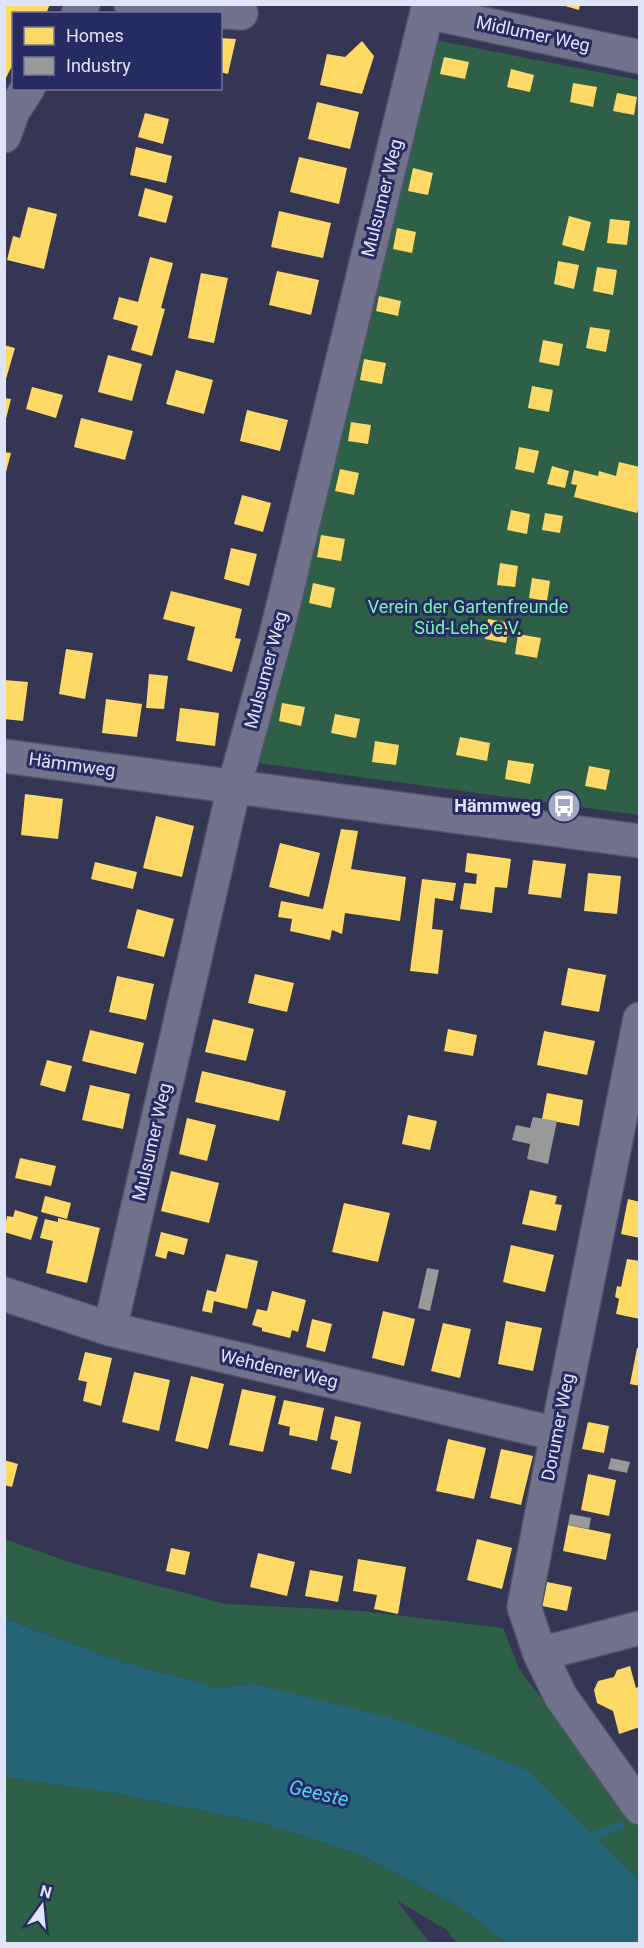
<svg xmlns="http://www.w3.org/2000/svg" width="644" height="1948" viewBox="0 0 644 1948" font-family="Roboto,sans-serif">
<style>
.green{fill:#2e6048}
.water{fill:#246476}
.homes{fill:#ffd966}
.industry{fill:#999}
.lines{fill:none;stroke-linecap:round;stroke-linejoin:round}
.stream{stroke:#246476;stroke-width:8}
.minor-casing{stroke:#52536a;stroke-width:36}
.minor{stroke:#70738b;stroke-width:33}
.labels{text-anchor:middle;stroke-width:6;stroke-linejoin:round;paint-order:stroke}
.street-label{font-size:18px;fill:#dfe4f9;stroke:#262b62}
.park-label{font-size:18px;fill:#7af5ad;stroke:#262b62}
.poi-label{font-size:18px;font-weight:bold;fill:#dfe4f9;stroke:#262b62;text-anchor:end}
.water-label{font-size:20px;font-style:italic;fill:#51d5f4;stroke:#262b62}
</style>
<rect width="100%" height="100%" fill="#343654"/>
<path class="green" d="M 424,38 L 639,80 L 639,815 L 258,763 Z
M 4,1539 L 72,1563 L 226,1604 L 362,1611 L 503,1628 L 519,1669 L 639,1825 L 639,1880 L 528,1770 L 431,1731 L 254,1684 L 217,1688 L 113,1659 L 5,1618 Z
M 5,1777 L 119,1794 L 259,1822 L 358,1854 L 458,1906 L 507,1943 L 456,1943 L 447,1930 L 396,1900 L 430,1943 L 5,1944 Z"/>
<path class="water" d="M 4,1618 L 113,1659 L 217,1688 L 254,1684 L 383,1716 L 431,1731 L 528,1770 L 639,1880 L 639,1943 L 507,1943 L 458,1906 L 358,1854 L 259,1822 L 119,1794 L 5,1777 Z"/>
<path class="homes" d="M 7,4 L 50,4 L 46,14 L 14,14 L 14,62 L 4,82 L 4,8 Z
M 558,4 L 580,4 L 579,10 Z
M 220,38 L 236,39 L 228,74 L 220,72 Z
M 362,41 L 374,56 L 362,94 L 320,85 L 327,54 L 345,57 Z
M 444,57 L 469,62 L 465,79 L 440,74 Z
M 511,69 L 534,75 L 530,92 L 507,87 Z
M 573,83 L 597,87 L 593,107 L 570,102 Z
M 617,93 L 637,97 L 634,115 L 613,111 Z
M 317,102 L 359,112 L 350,149 L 308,139 Z
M 145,113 L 169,119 L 163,144 L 138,137 Z
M 136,147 L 172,156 L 166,183 L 130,175 Z
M 299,157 L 347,168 L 339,204 L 290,192 Z
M 413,168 L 433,173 L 428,195 L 408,191 Z
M 145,188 L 173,196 L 166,223 L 138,216 Z
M 28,207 L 57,214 L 44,269 L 7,260 L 13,236 L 20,238 Z
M 279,211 L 331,223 L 323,258 L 271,247 Z
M 569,216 L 591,222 L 584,251 L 562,245 Z
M 610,219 L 630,221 L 627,245 L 607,243 Z
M 397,228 L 416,232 L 412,253 L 393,249 Z
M 150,257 L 173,263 L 161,308 L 165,309 L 152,356 L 131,350 L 138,326 L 113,319 L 119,297 L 138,302 Z
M 558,261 L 579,265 L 574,289 L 554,284 Z
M 597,267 L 617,270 L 613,295 L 593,291 Z
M 277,271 L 319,280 L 311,315 L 269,305 Z
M 201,273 L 228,278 L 214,343 L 188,338 Z
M 379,296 L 401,301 L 398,316 L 376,311 Z
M 590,327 L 610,330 L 606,352 L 586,348 Z
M 543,340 L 563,344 L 559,366 L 539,362 Z
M 4,345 L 15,348 L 6,379 L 4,378 Z
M 108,355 L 142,364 L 132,401 L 98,392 Z
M 364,359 L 386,363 L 382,384 L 360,380 Z
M 176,370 L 213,380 L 204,414 L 166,404 Z
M 532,386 L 553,390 L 549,412 L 528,408 Z
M 32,387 L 63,395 L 56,418 L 26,409 Z
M 4,398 L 11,399 L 5,423 L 4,423 Z
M 247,410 L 288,420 L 280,451 L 240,441 Z
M 81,418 L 133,431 L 125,460 L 74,447 Z
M 351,422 L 371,425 L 368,444 L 348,441 Z
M 519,447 L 539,451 L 534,473 L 515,469 Z
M 4,452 L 11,453 L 5,476 L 4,475 Z
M 619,462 L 640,467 L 640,504 L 637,513 L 574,497 L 577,485 L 571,484 L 574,470 L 598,476 L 599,471 L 616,476 Z
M 552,466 L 569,471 L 565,488 L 547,484 Z
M 340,469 L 359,473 L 354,495 L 335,491 Z
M 242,495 L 271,503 L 263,532 L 234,524 Z
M 511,510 L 530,514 L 527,534 L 507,530 Z
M 545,513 L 563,516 L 560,533 L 542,530 Z
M 321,535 L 345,539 L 341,561 L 317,557 Z
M 231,548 L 257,554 L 249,586 L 224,579 Z
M 500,563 L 518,566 L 515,587 L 497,585 Z
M 532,578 L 550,581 L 547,601 L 529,598 Z
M 313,583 L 335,588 L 331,608 L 309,603 Z
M 171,591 L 242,609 L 235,638 L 241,639 L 232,672 L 187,660 L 195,627 L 163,619 Z
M 488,619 L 510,623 L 506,643 L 485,639 Z
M 518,634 L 541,638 L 537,658 L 515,654 Z
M 66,649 L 93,653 L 85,699 L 59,694 Z
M 149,674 L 168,676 L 164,709 L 146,708 Z
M 4,680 L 28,682 L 23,721 L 4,719 Z
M 106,699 L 142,704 L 137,737 L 102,733 Z
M 282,703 L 305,707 L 301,726 L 279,721 Z
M 180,708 L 219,713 L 215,746 L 176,741 Z
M 335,714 L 360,719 L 356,738 L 331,733 Z
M 460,737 L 490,743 L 487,761 L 456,755 Z
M 375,741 L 399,745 L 396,765 L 372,762 Z
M 508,760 L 534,764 L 530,784 L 505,779 Z
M 589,766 L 610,770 L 606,790 L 585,786 Z
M 25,794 L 63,799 L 58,839 L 21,835 Z
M 156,816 L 194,826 L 182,877 L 143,868 Z
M 341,829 L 358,831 L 351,869 L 406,877 L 400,921 L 345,913 L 342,934 L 332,930 L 330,940 L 290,931 L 292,919 L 278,917 L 281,901 L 323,909 Z
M 280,843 L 320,853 L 309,897 L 269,887 Z
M 467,853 L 511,859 L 507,888 L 495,887 L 492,913 L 460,909 L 464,883 L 476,884 L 477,874 L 465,872 Z
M 533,860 L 566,864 L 561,898 L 528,894 Z
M 95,862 L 137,872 L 133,889 L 91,879 Z
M 588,873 L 621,876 L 617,914 L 584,911 Z
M 422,879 L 456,883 L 453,901 L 435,898 L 432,929 L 443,930 L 438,974 L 410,971 Z
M 137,909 L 174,919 L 164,957 L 127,948 Z
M 568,968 L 606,975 L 599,1012 L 561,1005 Z
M 255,974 L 294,983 L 287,1012 L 248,1003 Z
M 117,976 L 154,984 L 146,1020 L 109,1012 Z
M 213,1019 L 254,1029 L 246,1061 L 205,1052 Z
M 448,1029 L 477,1035 L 473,1056 L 444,1051 Z
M 90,1030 L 144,1043 L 136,1074 L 82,1061 Z
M 544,1031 L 595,1041 L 587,1075 L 537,1065 Z
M 47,1060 L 72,1066 L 65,1092 L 40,1085 Z
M 202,1071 L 286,1091 L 279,1121 L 195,1102 Z
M 90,1085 L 130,1094 L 123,1129 L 82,1120 Z
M 547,1093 L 583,1100 L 579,1126 L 542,1119 Z
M 408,1115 L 437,1121 L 430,1150 L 402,1144 Z
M 187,1118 L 216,1125 L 207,1161 L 179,1154 Z
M 20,1158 L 56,1166 L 51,1186 L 15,1178 Z
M 171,1171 L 219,1183 L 209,1223 L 161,1211 Z
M 530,1190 L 557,1196 L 555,1204 L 562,1205 L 556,1231 L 522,1224 Z
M 45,1196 L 71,1203 L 67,1219 L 41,1212 Z
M 628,1199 L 640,1202 L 640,1238 L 621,1234 Z
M 344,1203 L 390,1213 L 378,1262 L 332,1252 Z
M 15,1210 L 38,1217 L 31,1240 L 4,1232 L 7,1216 L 13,1217 Z
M 58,1218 L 100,1228 L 87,1283 L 46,1273 L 53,1241 L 40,1238 L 45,1219 L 58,1222 Z
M 161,1232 L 188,1239 L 184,1255 L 168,1251 L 166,1259 L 155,1256 Z
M 511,1245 L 554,1255 L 545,1292 L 503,1282 Z
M 226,1254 L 258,1261 L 247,1309 L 214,1301 L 212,1313 L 202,1311 L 207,1290 L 216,1292 Z
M 627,1259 L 640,1261 L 640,1319 L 616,1314 L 619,1299 L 615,1297 L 617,1286 L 621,1287 Z
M 272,1291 L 306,1300 L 298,1332 L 292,1330 L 290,1338 L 262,1331 L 262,1328 L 252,1325 L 257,1309 L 267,1311 Z
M 383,1311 L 415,1319 L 404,1366 L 372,1358 Z
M 312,1319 L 332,1324 L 325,1352 L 306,1347 Z
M 506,1321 L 542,1328 L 533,1371 L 498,1364 Z
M 443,1323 L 471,1329 L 460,1378 L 431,1371 Z
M 637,1348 L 640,1348 L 640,1386 L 630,1384 Z
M 85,1352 L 112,1358 L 101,1406 L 83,1401 L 87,1382 L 78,1380 Z
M 134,1372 L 170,1380 L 159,1431 L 122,1422 Z
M 191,1376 L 224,1384 L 208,1449 L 175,1441 Z
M 242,1389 L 276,1396 L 263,1452 L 229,1445 Z
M 284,1400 L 324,1408 L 317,1441 L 289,1435 L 290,1427 L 278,1424 Z
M 335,1416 L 361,1422 L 351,1474 L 331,1469 L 338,1441 L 330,1439 Z
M 588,1422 L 609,1426 L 604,1453 L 582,1449 Z
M 448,1439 L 486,1448 L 474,1499 L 436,1491 Z
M 501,1449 L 533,1456 L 521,1505 L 490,1498 Z
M 4,1460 L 18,1464 L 12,1487 L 4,1485 Z
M 588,1474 L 616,1480 L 609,1516 L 581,1510 Z
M 568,1525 L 611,1534 L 606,1560 L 563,1551 Z
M 477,1539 L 512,1548 L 502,1589 L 467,1580 Z
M 171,1548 L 190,1552 L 185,1575 L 166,1571 Z
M 258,1553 L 295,1562 L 287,1596 L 250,1587 Z
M 358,1559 L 406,1567 L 398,1614 L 374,1609 L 377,1595 L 353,1591 Z
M 310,1570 L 343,1576 L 338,1602 L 305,1596 Z
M 547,1582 L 572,1587 L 567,1611 L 542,1606 Z
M 630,1666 L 636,1688 L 638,1687 L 640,1693 L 640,1727 L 619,1734 L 613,1711 L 597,1703 L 594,1690 L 598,1681 L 614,1677 L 617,1670 Z"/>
<path class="industry" d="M 533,1117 L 557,1121 L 548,1164 L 527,1159 L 530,1144 L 512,1140 L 516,1125 L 530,1128 Z
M 427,1268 L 439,1270 L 430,1311 L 418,1308 Z
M 611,1458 L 630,1462 L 627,1473 L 608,1469 Z
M 570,1514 L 591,1518 L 589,1529 L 568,1525 Z"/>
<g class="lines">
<path class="stream" d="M 584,1839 L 620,1826"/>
<defs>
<path id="minor" d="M 131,4 L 241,13
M 78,14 L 83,4
M 4,136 L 13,111 L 28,88
M 4,756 L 640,841
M 640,1019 L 557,1434 L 524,1607 L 540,1654 L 561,1697 L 640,1808
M 4,1294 L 110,1329 L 557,1434
M 110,1329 L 234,787 L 276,635 L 427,12 L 640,57
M 540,1654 L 640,1628"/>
</defs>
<use href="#minor" class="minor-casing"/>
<use href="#minor" class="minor"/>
</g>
<defs>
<symbol id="bus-disc" viewBox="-11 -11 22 22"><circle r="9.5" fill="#a3a7bf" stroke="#262b62"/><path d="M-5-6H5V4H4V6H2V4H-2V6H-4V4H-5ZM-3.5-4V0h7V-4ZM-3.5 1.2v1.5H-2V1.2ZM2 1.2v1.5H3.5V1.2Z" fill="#fff"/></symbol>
</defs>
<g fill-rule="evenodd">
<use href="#bus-disc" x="545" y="787" width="38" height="38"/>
</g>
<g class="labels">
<g class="street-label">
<text transform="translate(533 34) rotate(12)" y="6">Midlumer Weg</text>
<text transform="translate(382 198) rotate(-76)" y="6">Mulsumer Weg</text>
<text transform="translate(266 670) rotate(-75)" y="6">Mulsumer Weg</text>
<text transform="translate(72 765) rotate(8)" y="6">Hämmweg</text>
<text transform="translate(152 1142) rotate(-77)" y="6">Mulsumer Weg</text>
<text transform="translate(279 1369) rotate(13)" y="6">Wehdener Weg</text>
<text transform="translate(558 1427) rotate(-79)" y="6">Dorumer Weg</text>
</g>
<g class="park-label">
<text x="468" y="613">Verein der Gartenfreunde<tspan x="468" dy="21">Süd-Lehe e.V.</tspan></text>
</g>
<g class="poi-label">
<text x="541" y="812">Hämmweg</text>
</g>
<g class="water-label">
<text transform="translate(319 1793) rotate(13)" y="7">Geeste</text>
</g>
</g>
<rect width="644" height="1948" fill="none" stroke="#dfe4f9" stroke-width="12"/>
<rect x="12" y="12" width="210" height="78" fill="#262b62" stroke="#70759e" stroke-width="1.5"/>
<rect x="24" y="27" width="30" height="18" fill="#ffd966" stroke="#70759e" stroke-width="1.5"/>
<text x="66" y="42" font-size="18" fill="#dfe4f9">Homes</text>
<rect x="24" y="57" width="30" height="18" fill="#999999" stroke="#70759e" stroke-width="1.5"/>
<text x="66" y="72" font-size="18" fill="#dfe4f9">Industry</text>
<g transform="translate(42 1906) rotate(15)" stroke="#262b62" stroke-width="4.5" paint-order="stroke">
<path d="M0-4.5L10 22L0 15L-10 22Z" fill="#dfe4f9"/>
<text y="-9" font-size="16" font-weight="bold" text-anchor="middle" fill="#dfe4f9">N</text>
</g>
</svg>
